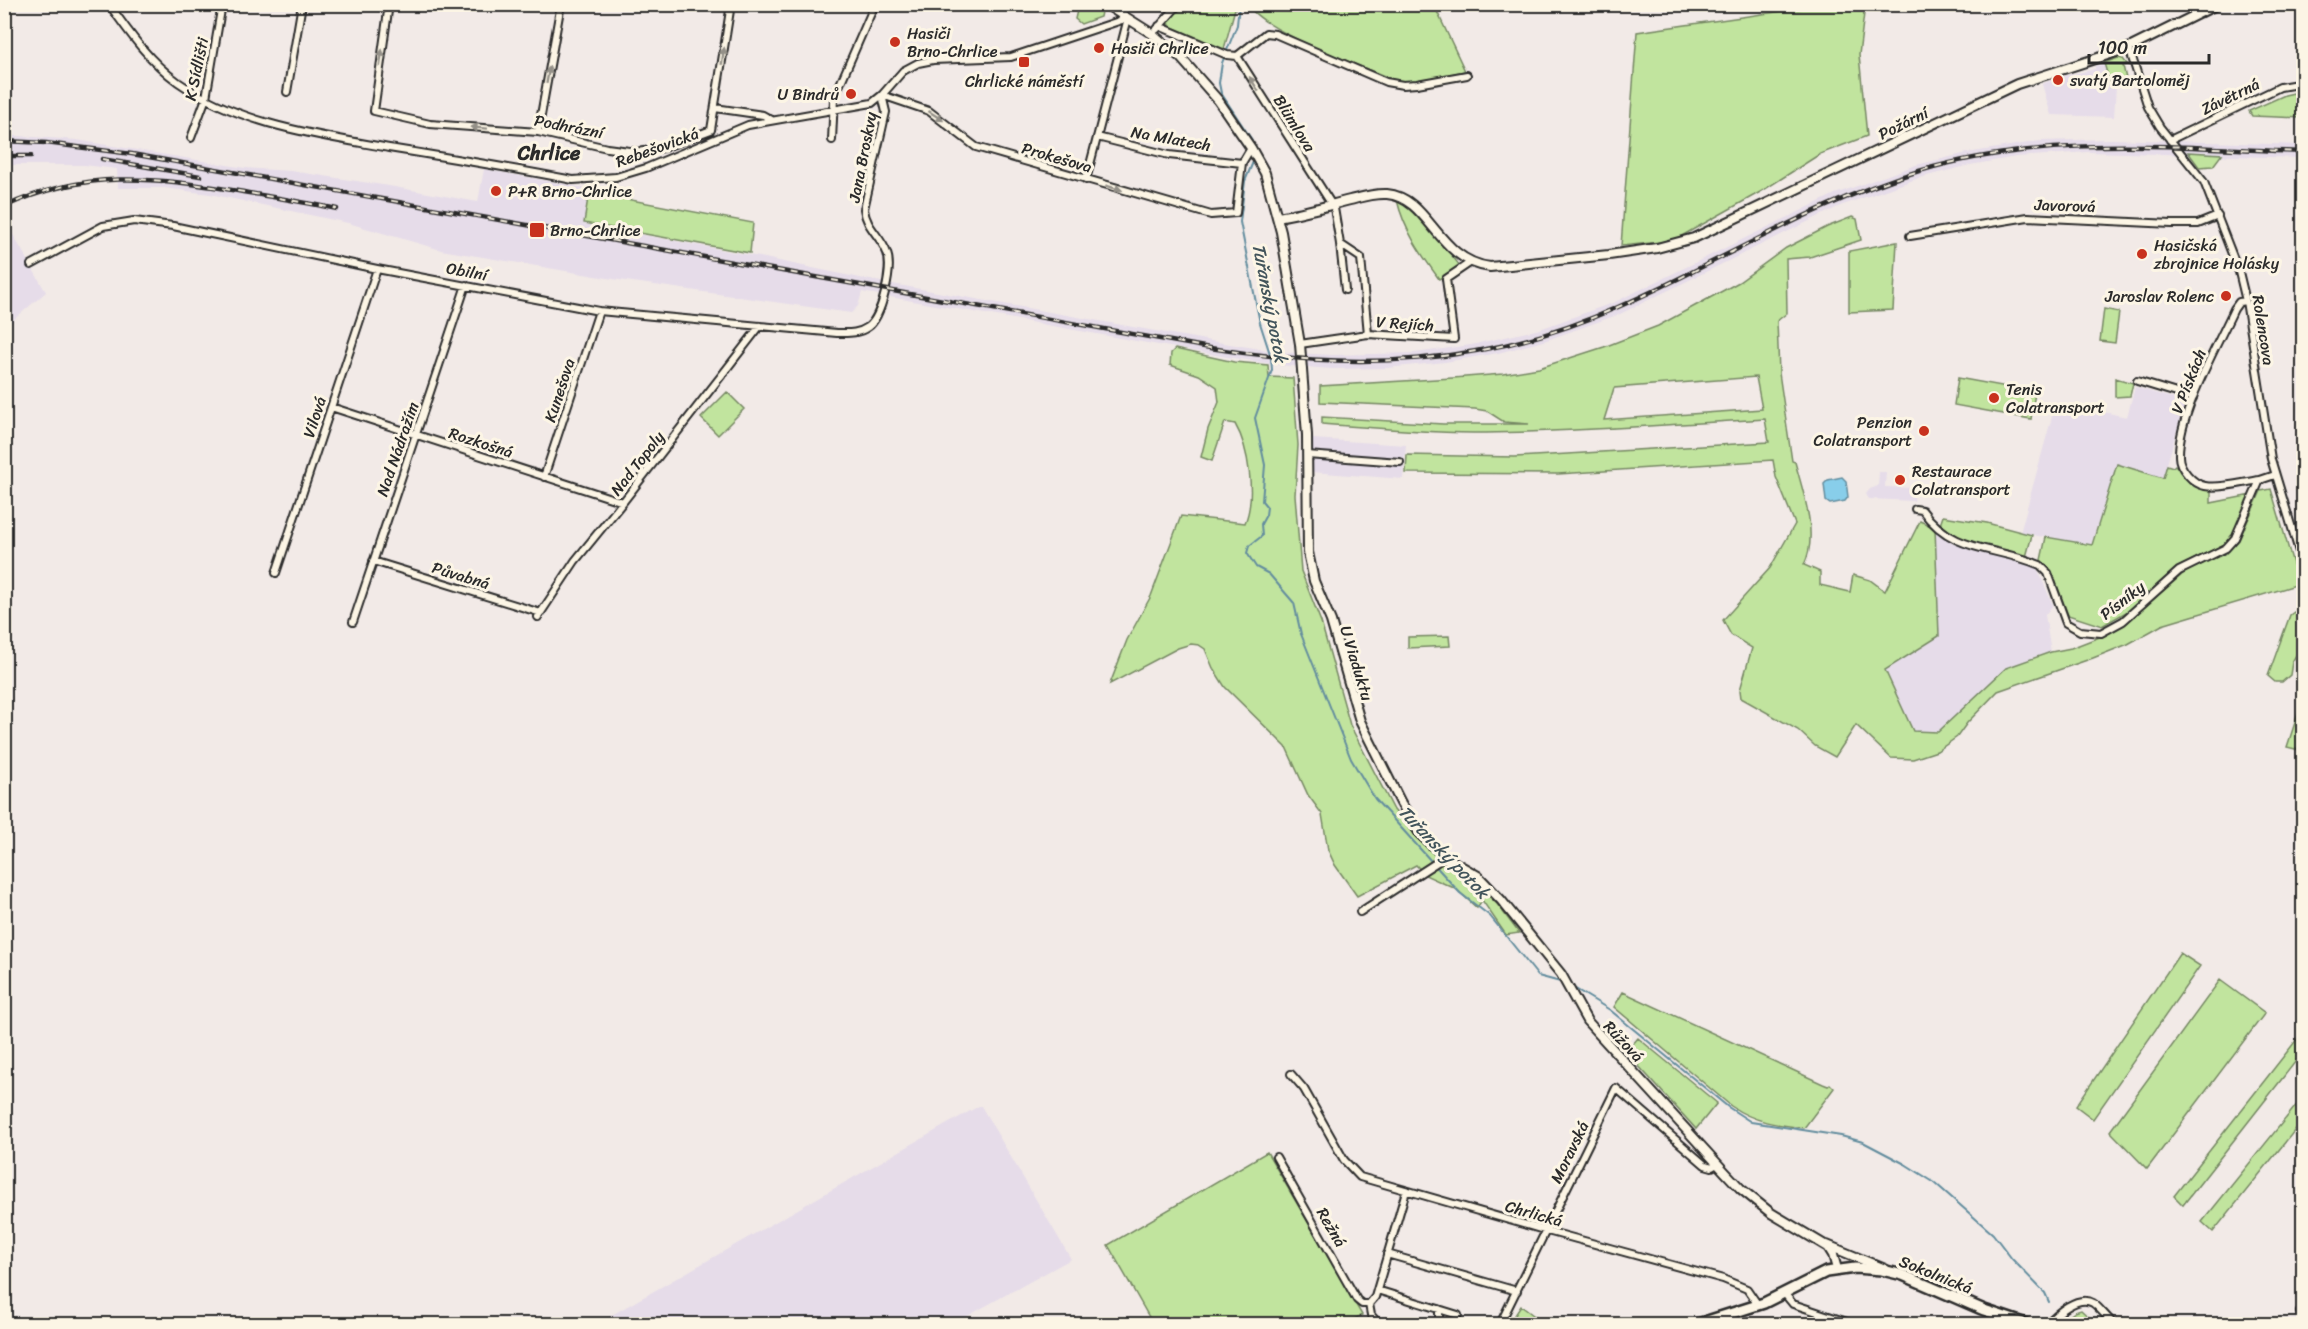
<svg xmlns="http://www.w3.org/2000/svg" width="2308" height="1329" viewBox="0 0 2308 1329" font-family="Sriracha,sans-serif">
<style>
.built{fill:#e6dce9}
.green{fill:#c1e49e;stroke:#768864;stroke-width:1.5;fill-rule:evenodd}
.water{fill:#88ceea;stroke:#638d9e;stroke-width:1.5}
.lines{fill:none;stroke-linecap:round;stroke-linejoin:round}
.stream{stroke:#638d9e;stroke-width:2}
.minor-casing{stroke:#2b2b2b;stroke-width:10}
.tertiary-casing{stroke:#2b2b2b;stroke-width:12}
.secondary-casing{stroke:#2b2b2b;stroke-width:14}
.minor{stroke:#fcf5e5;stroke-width:6}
.tertiary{stroke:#fcf5e5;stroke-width:8}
.secondary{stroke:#fcf5e5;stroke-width:9}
.rail-casing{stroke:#2b2b2b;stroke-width:4.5}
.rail{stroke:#fcf5e5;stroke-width:2;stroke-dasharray:7;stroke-linecap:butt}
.oneway{fill:#949088}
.poi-dot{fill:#c8321e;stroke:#fcf5e5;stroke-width:2}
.labels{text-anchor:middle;stroke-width:6;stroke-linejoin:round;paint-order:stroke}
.poi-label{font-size:16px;fill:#2b2b2b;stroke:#fcf5e5;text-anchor:start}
.street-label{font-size:16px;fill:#2b2b2b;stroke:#fcf5e5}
.water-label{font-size:18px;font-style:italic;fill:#42545b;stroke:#fcf5e5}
.quarter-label{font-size:20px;font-weight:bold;fill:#2b2b2b;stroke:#fcf5e5}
</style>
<rect width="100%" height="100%" fill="#f2eae7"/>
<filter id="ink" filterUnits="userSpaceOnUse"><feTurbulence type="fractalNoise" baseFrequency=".0167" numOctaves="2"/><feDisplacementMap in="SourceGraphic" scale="12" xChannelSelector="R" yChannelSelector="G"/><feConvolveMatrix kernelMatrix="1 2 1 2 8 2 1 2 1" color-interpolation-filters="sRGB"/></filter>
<g filter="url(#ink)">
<path class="built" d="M 2104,63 L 2111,87 L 2116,86 L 2114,117 L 2051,115 L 2042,84 L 2056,78 L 2057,83 L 2060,84 L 2060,77 L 2095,69 L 2095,66 Z
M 4,135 L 77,140 L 245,168 L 291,171 L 389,186 L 478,202 L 484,169 L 590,189 L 584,222 L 601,227 L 760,257 L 865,279 L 1211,341 L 1279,352 L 1332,355 L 1415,353 L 1471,345 L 1540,329 L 1615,302 L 1835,194 L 1916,165 L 1967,153 L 2040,141 L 2111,139 L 2303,145 L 2304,158 L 2088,152 L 2016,157 L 1970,165 L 1919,178 L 1840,206 L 1620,314 L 1544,341 L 1498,353 L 1445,362 L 1387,368 L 1332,369 L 1278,365 L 1209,354 L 862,292 L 858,306 L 851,313 L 619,280 L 441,250 L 348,223 L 210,194 L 164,188 L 118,188 L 117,169 L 84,165 L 5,165 Z
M 4,219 L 46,292 L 5,327 L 4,327 Z
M 2135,387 L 2185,402 L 2163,478 L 2117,464 L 2091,545 L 2020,533 L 2056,402 L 2127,417 Z
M 1313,439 L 1406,445 L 1403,479 L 1311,472 Z
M 1879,472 L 1886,472 L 1885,487 L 1915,488 L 1914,501 L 1869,499 L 1866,494 L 1870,489 L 1878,486 Z
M 1935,528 L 1953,544 L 2037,568 L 2053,605 L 2045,615 L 2051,652 L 2006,668 L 1938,732 L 1913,731 L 1885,670 L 1939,636 Z
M 979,1106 L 981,1106 L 1071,1259 L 953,1324 L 596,1324 Z"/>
<path class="green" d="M 1184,4 L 1236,5 L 1224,49 L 1170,26 L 1169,20 Z
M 1080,5 L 1089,5 L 1101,12 L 1100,17 L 1081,24 L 1075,19 L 1078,6 Z
M 1248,5 L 1434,5 L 1465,71 L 1406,83 L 1389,78 C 1357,64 1264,32 1248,5 Z
M 1826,5 L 1865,5 L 1859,55 L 1867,136 L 1820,154 L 1762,191 L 1678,238 L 1661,242 L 1621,246 L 1637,32 Z
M 2118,58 L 2123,59 L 2127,64 L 2123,66 L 2127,83 L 2111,87 L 2104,63 Z
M 2303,91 L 2303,118 L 2252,116 L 2249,111 L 2285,95 Z
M 2188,152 L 2222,154 L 2213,166 L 2199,167 Z
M 589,192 L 753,223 L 750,253 L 584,223 Z
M 1397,200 C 1415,205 1447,250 1460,266 L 1439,279 C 1421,254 1404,230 1397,200 Z
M 1852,217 L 1857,219 L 1861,240 L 1810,257 L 1786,259 L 1787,313 L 1777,321 L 1779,373 L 1792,461 L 1795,462 C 1803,492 1819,535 1804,565 L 1820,572 L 1820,585 L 1850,592 L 1853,575 L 1870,580 L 1885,591 L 1920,521 L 1935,528 L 1939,636 L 1885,670 L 1913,731 L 1938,732 L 2006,668 L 2051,652 L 2071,648 L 2102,636 L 2125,624 L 2184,573 L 2212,557 L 2228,552 L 2239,540 L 2261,491 L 2271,489 L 2299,584 L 2162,625 L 2128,644 L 2093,658 L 1998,691 L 1967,723 L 1957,737 L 1937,751 L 1913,759 L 1891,758 L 1856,725 L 1835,757 L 1815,746 L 1798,730 L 1741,698 L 1740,690 L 1752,648 L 1731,635 L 1723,620 L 1770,568 L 1795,524 L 1776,477 L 1773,460 L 1558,474 L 1406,473 L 1407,455 L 1515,457 L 1769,442 L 1765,419 C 1672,424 1579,432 1486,433 C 1431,433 1377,428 1322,424 L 1322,417 L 1443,424 L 1529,424 L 1504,422 L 1487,411 L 1475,409 L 1320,402 L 1320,386 L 1453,378 L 1503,374 L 1539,368 L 1604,347 L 1658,326 L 1739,282 L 1786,248 L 1827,227 ZM 1756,377 L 1762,409 L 1604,420 L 1614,388 Z
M 1897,242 L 1893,310 L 1849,312 L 1849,251 Z
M 2104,309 L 2119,312 L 2115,343 L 2100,341 Z
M 1175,349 L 1234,362 L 1268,365 L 1269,377 L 1293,378 L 1298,445 L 1295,495 L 1301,571 L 1321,622 L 1350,725 L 1394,810 L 1427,848 L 1482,890 L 1497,904 L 1519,933 L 1506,935 L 1482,900 L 1477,908 L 1456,889 L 1425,875 L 1416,865 L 1357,896 L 1335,865 L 1328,850 L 1322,814 L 1308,795 L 1286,747 L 1225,687 L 1213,668 L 1205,649 L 1199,645 L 1191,644 L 1178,648 L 1110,684 L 1127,640 L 1151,596 L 1181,516 L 1245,523 C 1256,497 1249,448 1235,424 L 1225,422 L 1212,461 L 1201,457 L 1208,429 L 1219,402 L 1217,387 L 1199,375 L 1170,365 L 1171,353 Z
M 1958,378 L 2035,392 L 2031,419 L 1954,405 Z
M 2115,378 L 2133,383 L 2130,396 L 2115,397 Z
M 727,392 L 744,409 L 718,435 L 701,418 Z
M 2117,464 L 2163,478 L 2167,465 L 2173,467 L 2175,465 C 2189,478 2190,488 2211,488 L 2211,503 L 2251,495 L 2232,535 L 2225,544 L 2176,568 L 2128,611 L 2102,626 L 2068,615 L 2052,572 L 2041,560 L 2046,537 L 2092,545 Z
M 1943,516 L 1987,523 L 2032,535 L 2026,557 C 1998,549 1961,546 1940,525 Z
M 2294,612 L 2300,613 L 2303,620 L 2302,645 L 2292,662 L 2290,675 L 2282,682 L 2275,682 L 2268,676 L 2290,615 Z
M 1449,636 L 1450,646 L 1408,648 L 1408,637 Z
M 2303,698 L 2304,751 L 2303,751 L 2287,747 Z
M 2180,953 L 2200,966 L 2093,1119 L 2076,1106 Z
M 2220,980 L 2265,1013 L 2147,1169 L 2110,1131 Z
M 1623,992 L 1823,1084 L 1828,1086 L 1830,1084 L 1834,1088 L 1804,1128 C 1777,1125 1754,1122 1731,1106 L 1614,1007 Z
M 1638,1038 L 1717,1103 L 1696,1129 L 1626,1052 Z
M 2298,1038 L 2303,1042 L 2303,1052 L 2183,1205 L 2174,1196 Z
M 2303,1097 L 2303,1120 L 2213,1232 L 2202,1222 Z
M 1267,1152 L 1362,1315 L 1345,1324 L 1153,1324 L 1108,1245 Z
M 1521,1306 L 1545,1324 L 1509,1324 Z
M 2081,1310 L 2096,1324 L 2058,1324 L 2075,1312 Z"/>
<path class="water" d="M 1842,477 L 1846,481 L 1848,497 L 1845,501 L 1830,504 L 1826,501 L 1824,484 L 1828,480 Z"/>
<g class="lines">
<path class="stream" d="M 1239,4 L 1237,25 L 1222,63 L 1219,83 L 1221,93 L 1252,140
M 1253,162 L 1245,181 L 1240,222 L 1260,323 L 1271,357 L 1272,370 L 1255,418 L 1265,465 L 1262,501 L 1267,507 L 1266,515 L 1261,524 L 1262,536 L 1249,546 L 1247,553 L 1256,567 L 1269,574 L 1294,603 L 1301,634 L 1351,759 L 1375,799 L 1460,893 L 1490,916 L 1538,976 L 1564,983
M 1569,985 L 1610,1010 L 1728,1107 L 1751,1122 L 1841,1136 L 1863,1142 L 1905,1164 L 1935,1183 L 1993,1234 L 2012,1259 L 2045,1293 L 2049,1302"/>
<defs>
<path id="minor" d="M 109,4 C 129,33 150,62 178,82 C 240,125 318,135 389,148 C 451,158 512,168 573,180 L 616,177 L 646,168 L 748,125 L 872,103 L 882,95 L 903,71 L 918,63 L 933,60 L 1011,57 L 1128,18
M 389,4 L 374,111 L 430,124 L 538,132 L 607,148 L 637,152 L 663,148 L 711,130 L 731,4
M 1159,26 L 1227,55 L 1237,56 L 1266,33 L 1275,34 L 1386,82 L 1403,85 L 1417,84 L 1467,75
M 1157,29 L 1179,4
M 2129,48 L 2148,107 L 2160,127 L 2204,182 L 2239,272 L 2246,301 L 2271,459 L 2304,568
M 1237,56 L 1334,208 L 1340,244 L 1345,290
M 287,92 L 302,4
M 882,95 L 929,111 L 976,147 L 1211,215 L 1236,213 L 1242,163 L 1251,148
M 715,108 L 763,115 L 772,120
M 538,132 L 561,4
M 1097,137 L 1169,155 L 1242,163
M 191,138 L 206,98 L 222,4
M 832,140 L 834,98 L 875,4
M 2170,140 L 2280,87 L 2304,83
M 1086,180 L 1128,18
M 1910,236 L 2028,217 L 2172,224 L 2198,224 L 2218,216
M 1340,244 L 1361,258 L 1368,334
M 31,265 L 103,226 L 134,221 L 173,226 L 377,269 L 599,311 L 837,333 C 848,333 858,334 868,327 C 882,317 893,269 887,253 C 881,236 866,228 864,209 L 886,112 L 882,95
M 2246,301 L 2239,302 L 2234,309 C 2216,348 2178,415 2179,456 C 2179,468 2193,484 2205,486 C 2220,489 2245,482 2260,480
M 1300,344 L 1368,334 L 1454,339 L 1446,279 L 1471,262
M 2137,381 L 2193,398
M 331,407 L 623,502
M 1307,455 L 1400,462
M 544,477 L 599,311
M 1915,509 L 1922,510 C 1953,554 1996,546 2040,565 L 2048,573 L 2066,623 L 2080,631 L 2101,633 L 2123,621 L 2179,571 L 2226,548 L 2235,538 L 2260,480 L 2275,475
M 373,561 L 541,613
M 276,573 L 377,269
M 538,617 L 575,561 L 623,502 L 760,326
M 353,622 L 466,285
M 1360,912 L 1445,857
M 1291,1074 L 1304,1089 L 1344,1160 L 1360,1177 L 1551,1232 L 1723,1279 L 1747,1289 L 1758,1305
M 1276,1157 L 1357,1300 L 1362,1304 L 1369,1304
M 1387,1254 L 1517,1291
M 1377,1290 L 1458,1315
M 1784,1293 L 1793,1304 L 1853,1324
M 2300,1312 L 2304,1315
M 1379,1324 L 1371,1315 L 1369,1304 L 1375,1297 L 1406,1191
M 1439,1324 L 1439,1309
M 1500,1324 L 1616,1088 L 1705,1165 L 1712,1167 L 1717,1164
M 2047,1324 C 2056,1314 2078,1294 2093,1303 C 2100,1308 2107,1318 2114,1324"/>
<path id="tertiary" d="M 1105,4 L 1154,35 L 1181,58 L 1218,100 L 1251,148 L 1265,173 L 1281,232 L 1300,344 L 1307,435 L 1308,552 L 1314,581 L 1331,621 L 1360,721 L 1401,803 L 1420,834 L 1445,857 L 1478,876 L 1501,900 L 1561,974 L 1587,1021 L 1725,1172 L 1741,1189 L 1771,1213 L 1828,1247 L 1833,1255 L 1837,1269
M 1277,217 C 1302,213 1326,206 1350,200 C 1362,197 1374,193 1387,194 C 1430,198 1437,260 1490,267 L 1609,255 L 1657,248 L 1694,238 L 2017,84 L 2129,48 L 2218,4
M 1827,1245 L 1885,1269"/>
<path id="secondary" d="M 1698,1324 L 1764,1303 L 1826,1272 L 1855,1268 L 1882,1270 L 1903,1275 L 1984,1310 L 2026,1324"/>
</defs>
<use href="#minor" class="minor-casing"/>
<use href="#tertiary" class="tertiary-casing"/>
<use href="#secondary" class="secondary-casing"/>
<use href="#minor" class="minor"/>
<use href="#tertiary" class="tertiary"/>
<use href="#secondary" class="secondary"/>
<defs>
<path id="rail" d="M 4,141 L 46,143 L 132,154 L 1210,348 C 1353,371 1484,367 1618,307 C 1719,263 1812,203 1919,171 C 2044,134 2175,147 2304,152
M 4,156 L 31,156
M 102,159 L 200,176
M 4,207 C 85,169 153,177 238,191 C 271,197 304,202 337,209"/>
</defs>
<use href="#rail" class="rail-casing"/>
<use href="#rail" class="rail"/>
</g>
<defs><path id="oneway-solid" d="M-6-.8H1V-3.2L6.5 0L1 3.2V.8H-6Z" transform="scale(1.5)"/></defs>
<g class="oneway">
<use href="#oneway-solid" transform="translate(723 56) rotate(-81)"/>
<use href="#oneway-solid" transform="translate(381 58) rotate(-82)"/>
<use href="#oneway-solid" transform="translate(548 75) rotate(-80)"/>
<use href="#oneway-solid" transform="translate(1254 84) rotate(-122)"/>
<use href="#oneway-solid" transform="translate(936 116) rotate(33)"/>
<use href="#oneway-solid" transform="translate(479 128) rotate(-176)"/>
<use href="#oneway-solid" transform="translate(1114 188) rotate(16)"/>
</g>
</g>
<g class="poi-dot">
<circle cx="895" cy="42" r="6"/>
<circle cx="1099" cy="48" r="6"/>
<rect x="1018" y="56" width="12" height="12" rx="3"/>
<circle cx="2058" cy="80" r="6"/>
<circle cx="851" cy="94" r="6"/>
<circle cx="496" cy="191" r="6"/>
<rect x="529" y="222" width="16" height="16" rx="3"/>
<circle cx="2142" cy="254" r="6"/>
<circle cx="2226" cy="296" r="6"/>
<circle cx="1994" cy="398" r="6"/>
<circle cx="1924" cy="431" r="6"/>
<circle cx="1900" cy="480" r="6"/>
</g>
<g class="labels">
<g class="poi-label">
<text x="907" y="39">Hasiči<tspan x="907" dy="18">Brno-Chrlice</tspan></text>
<text x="1111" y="54">Hasiči Chrlice</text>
<text x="2070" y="86">svatý Bartoloměj</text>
<text x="1024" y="87" text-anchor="middle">Chrlické náměstí</text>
<text x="839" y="100" text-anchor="end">U Bindrů</text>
<text x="508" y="197">P+R Brno-Chrlice</text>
<text x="550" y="236">Brno-Chrlice</text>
<text x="2154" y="251">Hasičská<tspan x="2154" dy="18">zbrojnice Holásky</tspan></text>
<text x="2214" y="302" text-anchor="end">Jaroslav Rolenc</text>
<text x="2006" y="395">Tenis<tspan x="2006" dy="18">Colatransport</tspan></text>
<text x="1912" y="428" text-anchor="end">Penzion<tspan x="1912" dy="18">Colatransport</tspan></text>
<text x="1912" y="477">Restaurace<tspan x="1912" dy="18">Colatransport</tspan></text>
</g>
<g class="street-label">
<text transform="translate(196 69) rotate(-78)" y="6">K Sídlišti</text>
<text transform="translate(2230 96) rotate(-26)" y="6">Závětrná</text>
<text transform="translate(1295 123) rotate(58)" y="6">Blümlova</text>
<text transform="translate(1903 123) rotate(-26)" y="6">Požární</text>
<text transform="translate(569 126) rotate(11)" y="6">Podhrázní</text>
<text transform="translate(1171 138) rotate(10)" y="6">Na Mlatech</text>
<text transform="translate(657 147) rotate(-20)" y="6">Rebešovická</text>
<text transform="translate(862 157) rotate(-79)" y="6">Jana Broskvy</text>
<text transform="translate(1057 157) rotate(16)" y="6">Prokešova</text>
<text transform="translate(2065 205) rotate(2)" y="6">Javorová</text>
<text transform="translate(467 271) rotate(11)" y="6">Obilní</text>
<text transform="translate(1405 323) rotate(4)" y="6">V Rejích</text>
<text transform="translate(2264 330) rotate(81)" y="6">Rolencova</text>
<text transform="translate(2188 381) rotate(-68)" y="6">V Pískách</text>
<text transform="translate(559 390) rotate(-72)" y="6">Kunešova</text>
<text transform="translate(314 417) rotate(-72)" y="6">Vilová</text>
<text transform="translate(481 442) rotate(18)" y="6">Rozkošná</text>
<text transform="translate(397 449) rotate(-71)" y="6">Nad Nádražím</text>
<text transform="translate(637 463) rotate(-52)" y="6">Nad Topoly</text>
<text transform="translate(461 575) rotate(17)" y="6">Půvabná</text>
<text transform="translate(2122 600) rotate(-38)" y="6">Písníky</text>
<text transform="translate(1357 663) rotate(73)" y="6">U Viaduktu</text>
<text transform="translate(1624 1041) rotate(47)" y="6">Růžová</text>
<text transform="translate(1569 1152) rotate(-64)" y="6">Moravská</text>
<text transform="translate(1534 1213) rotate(16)" y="6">Chrlická</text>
<text transform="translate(1332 1227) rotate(60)" y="6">Režná</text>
<text transform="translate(1936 1274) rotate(22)" y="6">Sokolnická</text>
</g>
<g class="water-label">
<text transform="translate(1270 303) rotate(79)" y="6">Tuřanský potok</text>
<text transform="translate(1444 852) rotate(46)" y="6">Tuřanský potok</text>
</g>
<g class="quarter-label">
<text x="549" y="160">Chrlice</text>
</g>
</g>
<rect width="2308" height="1329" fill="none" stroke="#fcf5e5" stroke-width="24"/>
<rect x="12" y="12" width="2284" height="1305" fill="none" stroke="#2b2b2b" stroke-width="2" filter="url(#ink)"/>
<path d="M2089 54v9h120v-9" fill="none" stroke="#2b2b2b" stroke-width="3"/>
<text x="2098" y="54" font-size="18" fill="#2b2b2b" stroke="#fcf5e5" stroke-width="4.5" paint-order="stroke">100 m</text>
</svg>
